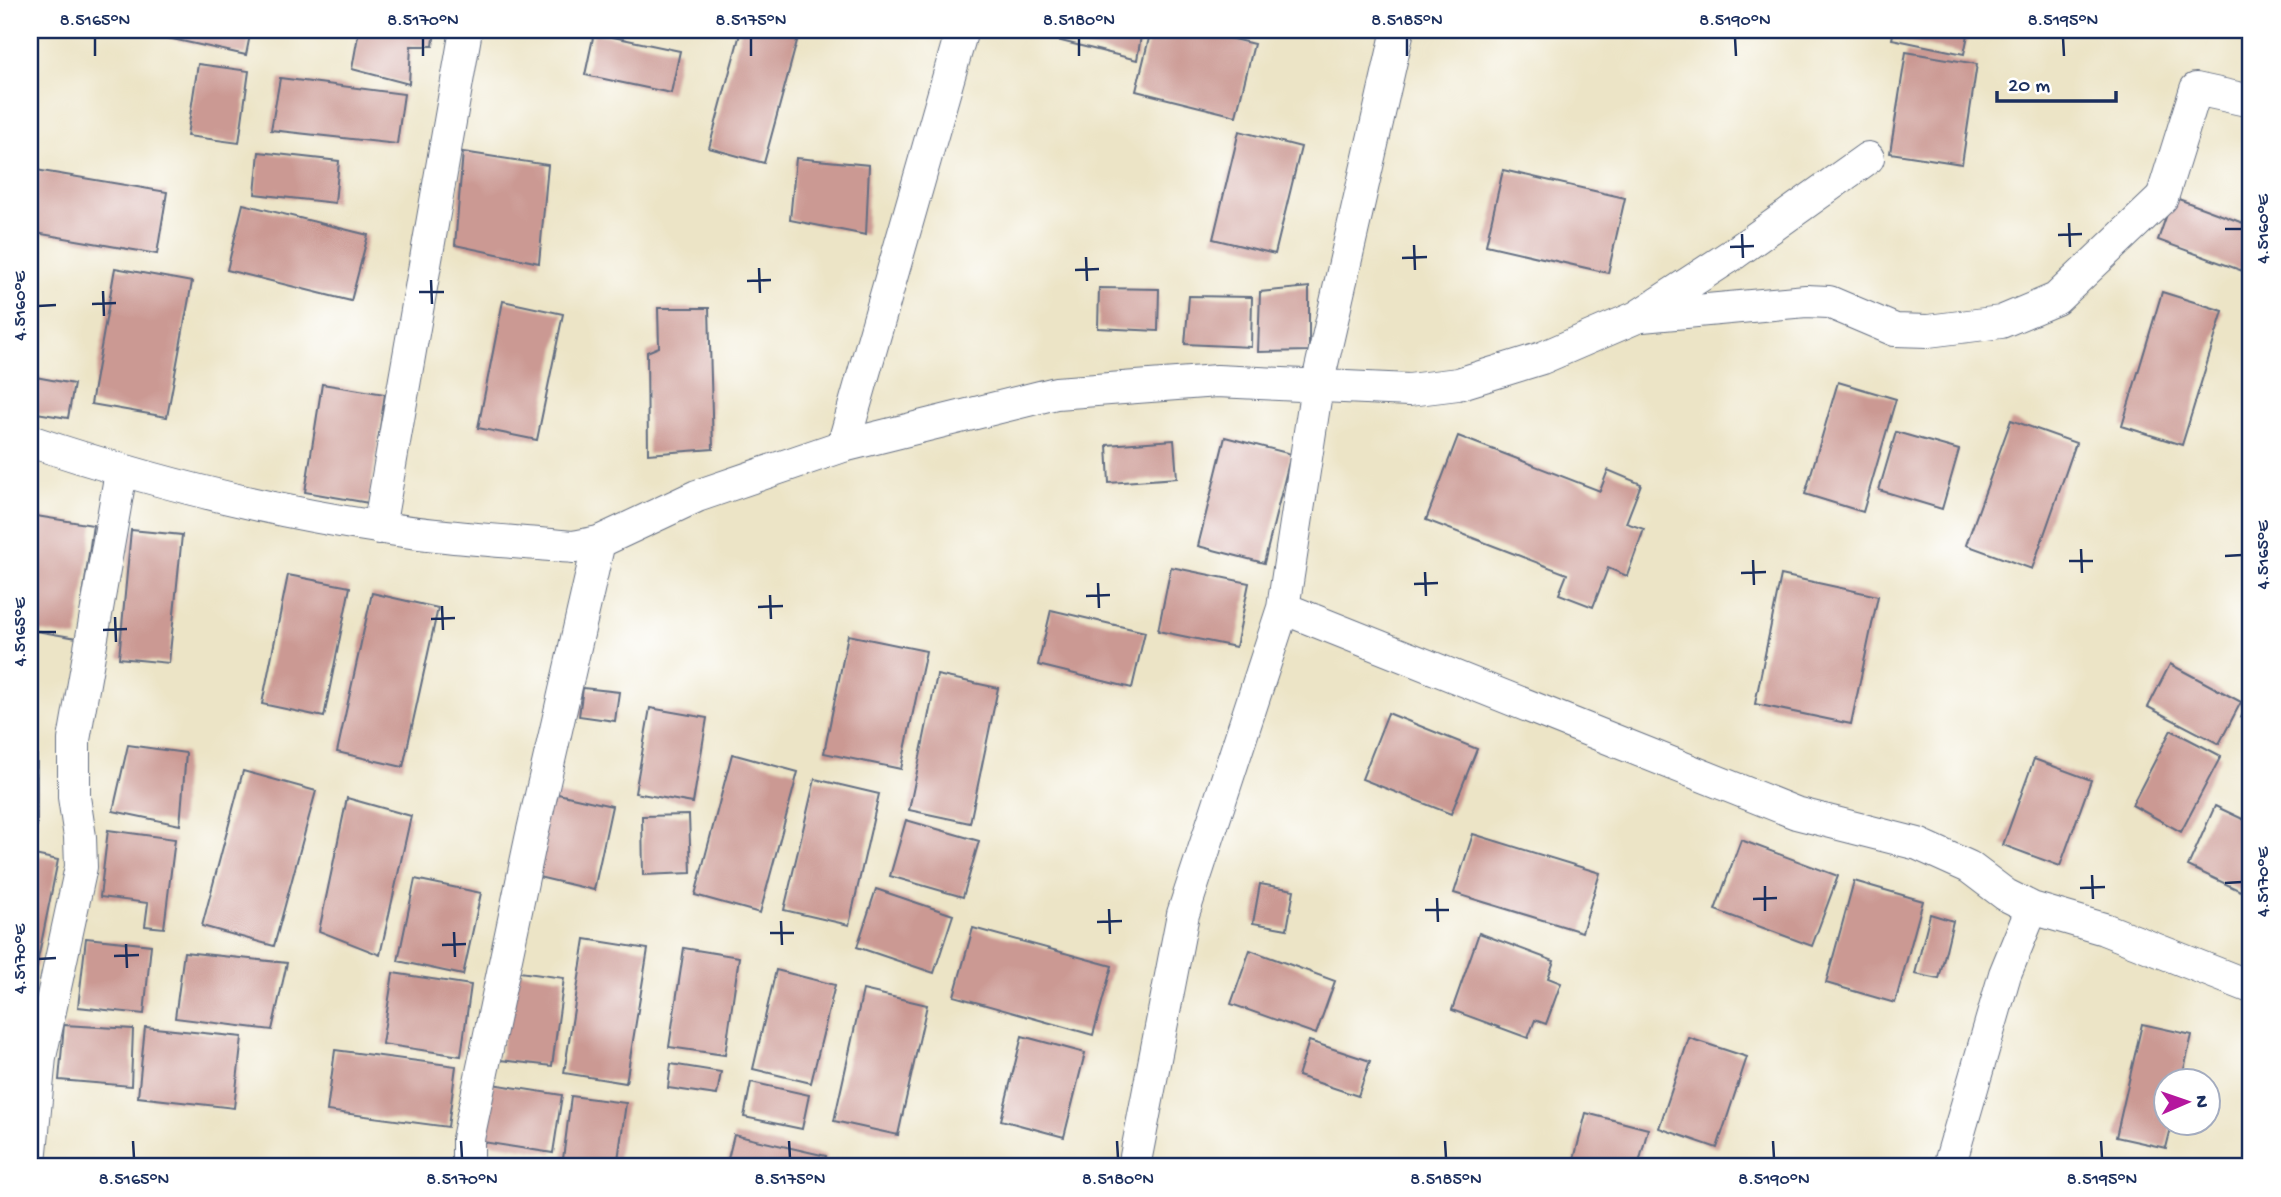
<svg xmlns="http://www.w3.org/2000/svg" width="2281" height="1197" viewBox="0 0 2281 1197" font-family="'Gochi Hand',sans-serif">
<style>
.building{fill:#cb9993}
.lines{fill:none;stroke-linecap:round;stroke-linejoin:round}
.minor-casing{stroke:#646e82;stroke-width:34}
.minor{stroke:#fff;stroke-width:32}
.ticks{fill:none;stroke:#1b2f5e;stroke-width:2.5}
.neatline{fill:none;stroke:#1b2f5e;stroke-width:2.5}
.ticks-label{font-size:18px;text-anchor:middle;fill:#1b2f5e}
</style>
<rect width="100%" height="100%" fill="#fff"/>
<filter id="ink" filterUnits="userSpaceOnUse"><feTurbulence type="fractalNoise" baseFrequency=".0143" numOctaves="2"/><feDisplacementMap in="SourceGraphic" scale="14" xChannelSelector="R" yChannelSelector="G"/><feConvolveMatrix kernelMatrix="1 2 1 2 8 2 1 2 1" color-interpolation-filters="sRGB"/></filter>
<filter id="wash" filterUnits="userSpaceOnUse"><feTurbulence type="fractalNoise" baseFrequency=".00686" numOctaves="4" result="noise"/><feDisplacementMap in="SourceGraphic" scale="28" xChannelSelector="R" yChannelSelector="G"/><feGaussianBlur stdDeviation="1.57" result="paint"/><feColorMatrix in="noise" values="0 0 0 0 0 0 0 0 0 0 0 0 0 0 0 0 0 1.4 0 .05"/><feComposite in="paint" operator="in"/></filter>
<g filter="url(#wash)">
<rect width="100%" height="100%" fill="#ece4c6"/>
<g id="blocks">
<path class="building" d="M 131,30 L 251,30 L 246,55 Z
M 359,30 L 435,30 L 433,46 L 411,46 L 409,84 L 352,69 Z
M 741,30 L 800,30 L 764,163 L 709,148 Z
M 1046,30 L 1142,30 L 1137,60 L 1045,37 Z
M 1151,30 L 1195,30 L 1254,44 L 1236,116 L 1136,91 Z
M 1894,30 L 1969,30 L 1964,54 L 1892,39 Z
M 594,33 L 680,51 L 671,93 L 585,75 Z
M 1906,52 L 1977,64 L 1962,164 L 1890,153 Z
M 198,64 L 249,71 L 239,143 L 187,136 Z
M 280,78 L 404,94 L 397,144 L 271,130 Z
M 1239,131 L 1301,147 L 1275,254 L 1213,239 Z
M 259,152 L 339,161 L 335,203 L 255,194 Z
M 463,152 L 548,165 L 539,263 L 455,245 Z
M 796,158 L 869,165 L 866,235 L 790,220 Z
M 30,169 L 167,192 L 157,254 L 30,232 Z
M 1503,170 L 1625,198 L 1608,273 L 1486,245 Z
M 2173,197 L 2251,226 L 2251,274 L 2158,240 Z
M 243,204 L 368,235 L 351,301 L 227,270 Z
M 30,251 L 41,253 L 31,296 L 30,296 Z
M 115,268 L 192,282 L 167,417 L 91,404 Z
M 1309,287 L 1309,351 L 1258,352 L 1260,292 Z
M 1099,288 L 1159,289 L 1158,331 L 1098,328 Z
M 2162,292 L 2223,311 L 2182,445 L 2122,426 Z
M 1189,296 L 1252,297 L 1251,347 L 1185,344 Z
M 503,301 L 563,314 L 537,440 L 478,428 Z
M 658,308 L 709,308 L 713,449 L 648,454 L 647,352 L 659,347 Z
M 30,376 L 74,384 L 68,418 L 30,412 Z
M 1838,382 L 1896,399 L 1863,512 L 1805,494 Z
M 322,384 L 385,394 L 369,503 L 305,492 Z
M 2011,420 L 2076,443 L 2032,569 L 1966,545 Z
M 1896,432 L 1959,450 L 1942,509 L 1879,490 Z
M 1458,436 L 1600,491 L 1608,470 L 1641,484 L 1626,523 L 1644,529 L 1627,576 L 1608,568 L 1593,607 L 1559,594 L 1567,574 L 1426,520 Z
M 1225,437 L 1291,454 L 1264,563 L 1198,546 Z
M 1174,440 L 1177,478 L 1109,483 L 1107,445 Z
M 30,515 L 93,525 L 77,638 L 30,630 Z
M 131,530 L 182,535 L 169,663 L 119,658 Z
M 1171,567 L 1249,583 L 1236,647 L 1158,631 Z
M 288,575 L 350,587 L 324,717 L 262,704 Z
M 1781,575 L 1878,596 L 1851,724 L 1755,704 Z
M 372,593 L 438,608 L 403,767 L 337,752 Z
M 1051,610 L 1145,632 L 1132,688 L 1038,665 Z
M 848,635 L 926,651 L 901,769 L 824,753 Z
M 2170,664 L 2241,702 L 2219,744 L 2148,707 Z
M 937,675 L 998,688 L 970,823 L 909,810 Z
M 583,688 L 619,692 L 615,721 L 579,716 Z
M 2251,695 L 2251,723 L 2241,718 Z
M 650,708 L 707,718 L 693,803 L 635,793 Z
M 1388,713 L 1477,749 L 1451,814 L 1362,779 Z
M 2171,730 L 2221,756 L 2181,832 L 2132,805 Z
M 128,745 L 186,753 L 180,825 L 113,811 Z
M 30,749 L 37,749 L 37,826 L 30,826 Z
M 732,754 L 798,772 L 760,913 L 695,895 Z
M 2034,759 L 2091,780 L 2060,866 L 2003,845 Z
M 243,771 L 316,791 L 274,946 L 202,926 Z
M 815,779 L 879,794 L 849,925 L 784,910 Z
M 549,792 L 612,806 L 594,890 L 530,875 Z
M 347,798 L 411,816 L 380,955 L 319,931 Z
M 2215,806 L 2251,823 L 2251,896 L 2188,866 Z
M 689,815 L 691,873 L 643,875 L 642,816 Z
M 906,820 L 979,841 L 963,897 L 890,876 Z
M 108,830 L 175,839 L 164,928 L 145,926 L 148,903 L 100,897 Z
M 1473,834 L 1600,873 L 1582,932 L 1454,893 Z
M 1741,840 L 1838,876 L 1812,946 L 1715,910 Z
M 30,854 L 58,860 L 34,979 L 30,979 Z
M 415,879 L 481,893 L 463,975 L 398,961 Z
M 1854,881 L 1923,901 L 1895,1003 L 1826,983 Z
M 1260,884 L 1294,890 L 1287,929 L 1253,923 Z
M 876,889 L 953,915 L 934,973 L 857,947 Z
M 1930,914 L 1953,921 L 1939,979 L 1915,974 Z
M 973,928 L 1112,966 L 1093,1035 L 954,996 Z
M 1479,933 L 1554,961 L 1548,978 L 1561,983 L 1546,1024 L 1535,1020 L 1528,1038 L 1452,1010 Z
M 86,938 L 151,945 L 144,1014 L 78,1007 Z
M 585,939 L 648,949 L 626,1083 L 564,1073 Z
M 684,948 L 739,957 L 725,1055 L 669,1047 Z
M 1250,950 L 1335,981 L 1316,1034 L 1231,1004 Z
M 184,952 L 287,963 L 272,1030 L 175,1018 Z
M 776,970 L 835,985 L 811,1083 L 753,1069 Z
M 512,971 L 564,978 L 552,1066 L 500,1060 Z
M 393,973 L 471,985 L 461,1056 L 382,1044 Z
M 863,990 L 927,1005 L 898,1135 L 834,1121 Z
M 2142,1024 L 2192,1035 L 2181,1082 L 2166,1082 L 2166,1124 L 2172,1124 L 2166,1148 L 2116,1137 Z
M 64,1025 L 133,1029 L 131,1086 L 59,1080 Z
M 145,1027 L 242,1037 L 234,1108 L 138,1097 Z
M 1022,1036 L 1085,1053 L 1064,1137 L 1001,1120 Z
M 1689,1038 L 1747,1057 L 1717,1148 L 1659,1128 Z
M 1309,1041 L 1370,1061 L 1358,1096 L 1298,1076 Z
M 335,1050 L 456,1066 L 448,1127 L 327,1111 Z
M 671,1064 L 721,1072 L 717,1095 L 668,1088 Z
M 751,1082 L 809,1095 L 802,1129 L 744,1117 Z
M 492,1084 L 562,1095 L 553,1153 L 483,1142 Z
M 571,1096 L 626,1103 L 617,1167 L 562,1167 Z
M 1586,1113 L 1648,1129 L 1638,1167 L 1572,1167 Z
M 734,1135 L 826,1156 L 823,1167 L 726,1167 Z
M 130,1161 L 175,1165 L 175,1167 L 130,1167 Z"/>
</g>
</g>
<g filter="url(#ink)">
<use href="#blocks" fill-opacity="0" stroke="#646e82" stroke-width="2"/>
<g class="lines">
<defs>
<path id="minor" d="M 1642,316 L 1806,301 L 1829,302 L 1895,330 L 1928,331 L 2001,322 L 2056,299 L 2162,198 L 2196,89 L 2251,101
M 30,441 C 143,479 259,509 377,527 C 442,538 509,541 574,547 L 599,542 L 697,496 L 843,446 L 1056,393 L 1217,381 L 1409,390 L 1458,384 L 1542,358 L 1637,317 L 1735,253 L 1868,158
M 843,446 L 962,30
M 379,528 L 466,30
M 1283,608 L 1796,813 L 1918,844 L 1969,867 L 2006,895 L 2032,908 L 2104,929 L 2251,987
M 30,1162 L 40,1057 L 81,867 L 80,837 L 74,797 L 74,740 L 121,472
M 468,1167 L 468,1139 L 531,839 L 599,542
M 1134,1167 L 1183,914 L 1283,608 L 1317,386 L 1398,30
M 1949,1167 L 2005,974 L 2032,908"/>
</defs>
<use href="#minor" class="minor-casing"/>
<use href="#minor" class="minor"/>
</g>
</g>
<path class="ticks" d="M 95,38 L 95,56M 423,38 L 423,56M 751,38 L 751,56M 1079,38 L 1079,56M 1407,38 L 1407,56M 1735,38 L 1736,56M 2063,38 L 2064,56M 2069,223 L 2070,247M 2225,229 L 2242,229M 1742,234 L 1743,258M 2058,235 L 2082,234M 1414,245 L 1415,270M 1730,247 L 1754,246M 1086,257 L 1087,281M 1402,258 L 1427,257M 759,268 L 760,293M 1075,270 L 1099,269M 431,280 L 432,304M 747,281 L 771,280M 103,291 L 104,316M 419,292 L 444,292M 92,304 L 116,303M 38,306 L 56,305M 2081,549 L 2082,573M 2225,556 L 2242,555M 1753,560 L 1754,585M 2069,561 L 2093,561M 1425,572 L 1426,596M 1741,573 L 1766,572M 1098,583 L 1099,608M 1414,584 L 1438,583M 770,595 L 771,619M 1086,596 L 1110,595M 442,606 L 443,630M 758,607 L 783,606M 115,617 L 116,642M 431,619 L 455,618M 103,630 L 127,629M 38,632 L 56,632M 2092,875 L 2093,899M 2225,883 L 2242,882M 1765,886 L 1765,911M 2080,888 L 2105,887M 1437,898 L 1438,922M 1753,899 L 1777,898M 1109,909 L 1110,934M 1425,910 L 1449,910M 781,921 L 782,945M 1097,922 L 1122,921M 454,932 L 455,957M 770,933 L 794,933M 126,944 L 127,968M 442,945 L 466,944M 114,956 L 139,955M 38,959 L 56,958M 133,1141 L 134,1158M 461,1141 L 462,1158M 789,1141 L 790,1158M 1117,1141 L 1118,1158M 1445,1141 L 1446,1158M 1773,1141 L 1774,1158M 2101,1141 L 2102,1158"/>
<rect width="2281" height="1197" fill="none" stroke="#fff" stroke-width="77"/>
<g transform="translate(2187 1102) rotate(88)"><circle r="33" fill="#ffffff" stroke="#a4acbf" stroke-width="2"/>
<path d="M0-5L12 26L0 18L-12 26Z" fill="#b5179e"/>
<text y="-10" font-size="19" font-weight="bold" text-anchor="middle" fill="#1b2f5e">N</text>
</g>
<path d="M1997 91v10h119v-10" fill="none" stroke="#1b2f5e" stroke-width="3.5"/>
<text x="2008" y="91" font-size="21" fill="#1b2f5e" stroke="#ffffff" stroke-width="5" paint-order="stroke">20 m</text>
<rect x="38" y="38" width="2204" height="1120" class="neatline"/>
<g class="ticks-label">
<text x="95" y="25">8.5165°N</text>
<text x="423" y="25">8.5170°N</text>
<text x="751" y="25">8.5175°N</text>
<text x="1079" y="25">8.5180°N</text>
<text x="1407" y="25">8.5185°N</text>
<text x="1735" y="25">8.5190°N</text>
<text x="2063" y="25">8.5195°N</text>
<text transform="translate(2262 229) rotate(-90)" y="6">4.5160°E</text>
<text transform="translate(19 306) rotate(-90)" y="6">4.5160°E</text>
<text transform="translate(2262 555) rotate(-90)" y="6">4.5165°E</text>
<text transform="translate(19 632) rotate(-90)" y="6">4.5165°E</text>
<text transform="translate(2262 882) rotate(-90)" y="6">4.5170°E</text>
<text transform="translate(19 959) rotate(-90)" y="6">4.5170°E</text>
<text x="134" y="1184">8.5165°N</text>
<text x="462" y="1184">8.5170°N</text>
<text x="790" y="1184">8.5175°N</text>
<text x="1118" y="1184">8.5180°N</text>
<text x="1446" y="1184">8.5185°N</text>
<text x="1774" y="1184">8.5190°N</text>
<text x="2102" y="1184">8.5195°N</text>
</g>
</svg>
